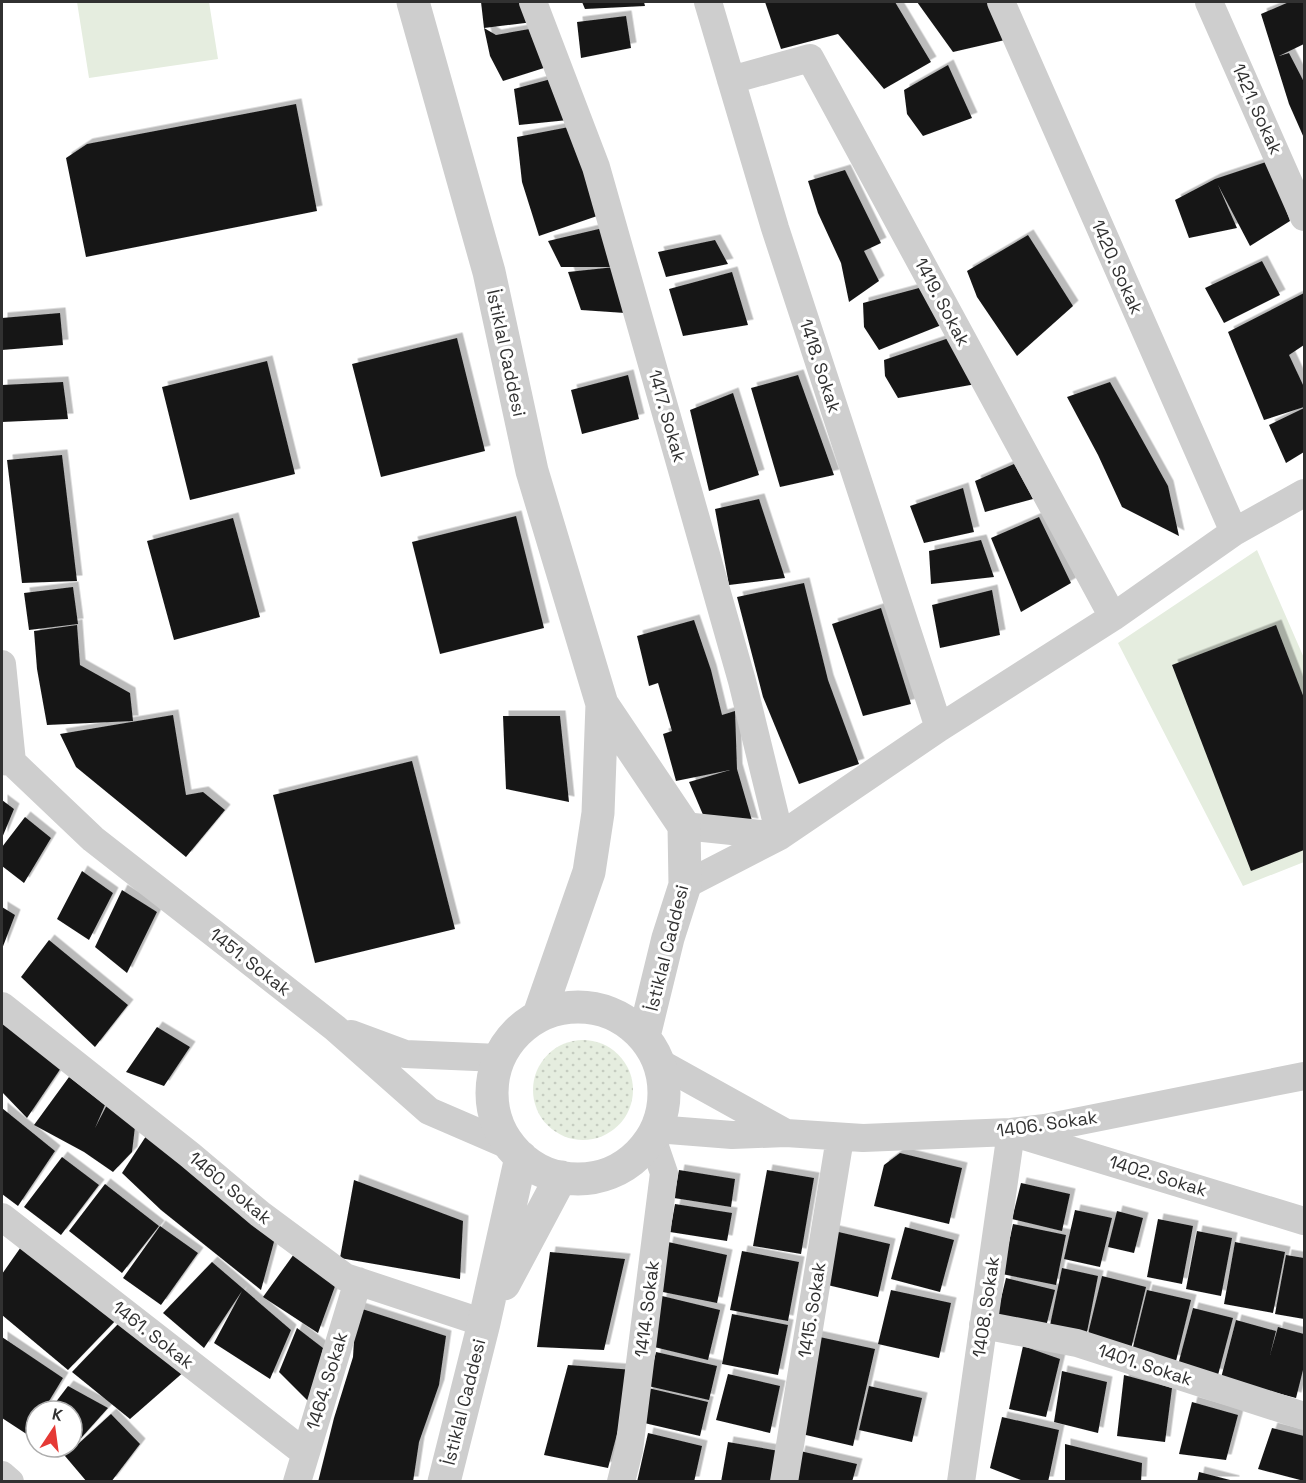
<svg xmlns="http://www.w3.org/2000/svg" width="1306" height="1483" viewBox="0 0 1306 1483" font-family="'Space Grotesk',sans-serif">
<style>
.grass{fill:url(#grass-dots)}
.pitch{fill:#e5eddf}
.building{fill:#181818;filter:url(#shadow)}
.lines{fill:none;stroke-linecap:round;stroke-linejoin:round}
.minor{stroke:#cecece;stroke-width:28}
.tertiary{stroke:#cecece;stroke-width:33}
.labels{text-anchor:middle;stroke-width:6;stroke-linejoin:round;paint-order:stroke}
.street-label{font-size:18px;fill:#313131;stroke:#fff}
</style>
<defs>
<pattern id="grass-dots" width="8" height="8" patternUnits="userSpaceOnUse" patternTransform="scale(1.5)"><rect width="8" height="8" fill="#e5eddf"/><path d="M2 2h.1M6 6h.1" fill="none" stroke="#c5ccc0" stroke-width="1.8" stroke-linecap="round"/></pattern>
<filter id="shadow"><feDropShadow dx="5.5" dy="-5.5" stdDeviation="0" flood-color="#0004"/></filter>
</defs>
<rect width="100%" height="100%" fill="#fff"/>
<path class="grass" d="M533 1090a50 50 0 1 1 100 0a50 50 0 1 1-100 0Z"/>
<path class="pitch" d="M 77,2 L 209,2 L 218,59 L 89,78 Z
M 1257,550 L 1304,658 L 1304,862 L 1243,886 L 1118,643 Z"/>
<path class="building" d="M 481,2 L 533,2 L 541,21 L 484,28 L 496,35 L 535,28 L 547,67 L 503,81 L 490,56 L 484,28 Z
M 582,2 L 644,2 L 645,6 L 585,9 Z
M 765,2 L 895,2 L 931,62 L 884,89 L 838,34 L 781,49 Z
M 917,2 L 988,2 L 1005,40 L 953,52 Z
M 1289,2 L 1304,2 L 1304,44 L 1279,56 L 1289,53 L 1304,82 L 1304,138 L 1289,104 L 1261,14 Z
M 626,16 L 631,48 L 581,58 L 577,22 Z
M 948,65 L 972,118 L 923,136 L 907,114 L 904,90 Z
M 562,76 L 578,119 L 519,125 L 514,89 Z
M 296,104 L 317,211 L 86,257 L 66,158 L 87,144 Z
M 569,127 L 600,215 L 539,236 L 522,182 L 517,137 Z
M 1269,161 L 1290,221 L 1250,246 L 1218,185 L 1237,228 L 1189,238 L 1175,200 L 1215,179 Z
M 845,170 L 881,243 L 864,251 L 879,281 L 849,302 L 841,263 L 818,213 L 808,181 Z
M 603,228 L 617,267 L 625,313 L 581,310 L 568,272 L 615,267 L 561,267 L 548,241 Z
M 1028,235 L 1073,306 L 1017,356 L 977,297 L 967,271 Z
M 715,240 L 728,264 L 666,277 L 658,252 Z
M 1262,261 L 1280,295 L 1224,323 L 1205,288 Z
M 732,272 L 748,325 L 683,336 L 669,289 Z
M 919,288 L 944,324 L 879,350 L 864,327 L 863,303 Z
M 1304,293 L 1304,345 L 1289,355 L 1304,387 L 1304,407 L 1264,420 L 1228,332 Z
M 60,313 L 63,345 L 2,350 L 2,318 Z
M 952,337 L 976,384 L 898,398 L 885,376 L 884,360 Z
M 457,338 L 485,451 L 381,477 L 352,364 Z
M 267,361 L 295,474 L 190,500 L 162,387 Z
M 628,375 L 639,419 L 582,434 L 571,390 Z
M 798,375 L 834,475 L 780,487 L 751,388 Z
M 63,382 L 68,419 L 2,422 L 2,385 Z
M 1110,382 L 1168,486 L 1179,536 L 1122,507 L 1098,455 L 1067,397 Z
M 733,393 L 759,475 L 709,491 L 690,410 Z
M 1304,408 L 1304,452 L 1286,463 L 1269,425 Z
M 62,455 L 77,581 L 22,583 L 7,460 Z
M 1014,464 L 1033,499 L 985,512 L 975,481 Z
M 963,488 L 974,532 L 924,543 L 910,506 Z
M 759,499 L 785,578 L 729,585 L 715,509 Z
M 516,516 L 544,628 L 440,654 L 412,542 Z
M 1039,517 L 1071,583 L 1021,612 L 991,538 Z
M 233,518 L 260,617 L 174,640 L 147,541 Z
M 981,540 L 994,577 L 931,584 L 929,551 Z
M 804,583 L 828,680 L 859,764 L 799,784 L 763,697 L 737,597 Z
M 73,587 L 78,624 L 29,630 L 24,593 Z
M 992,590 L 1000,635 L 940,648 L 932,605 Z
M 881,608 L 911,704 L 863,716 L 832,624 Z
M 694,620 L 711,670 L 722,715 L 735,711 L 737,769 L 753,824 L 704,817 L 689,782 L 730,770 L 676,781 L 663,734 L 672,731 L 658,683 L 649,686 L 637,636 Z
M 77,625 L 80,665 L 130,693 L 133,721 L 47,725 L 37,669 L 34,631 Z
M 1276,625 L 1304,698 L 1304,850 L 1251,871 L 1172,665 Z
M 173,715 L 186,795 L 203,792 L 225,810 L 186,857 L 76,767 L 60,734 Z
M 503,716 L 560,716 L 569,802 L 506,789 Z
M 412,761 L 455,929 L 315,963 L 273,795 Z
M 2,800 L 14,809 L 2,838 Z
M 25,817 L 51,838 L 24,883 L 2,866 L 2,847 Z
M 82,871 L 113,893 L 89,940 L 57,919 Z
M 122,890 L 157,912 L 127,973 L 95,947 Z
M 2,907 L 15,915 L 2,949 Z
M 49,940 L 128,1005 L 95,1047 L 21,977 Z
M 2,1019 L 63,1065 L 27,1118 L 2,1092 Z
M 157,1027 L 190,1047 L 164,1086 L 126,1072 Z
M 69,1077 L 105,1105 L 95,1128 L 109,1101 L 136,1118 L 132,1152 L 113,1172 L 84,1152 L 34,1125 Z
M 2,1108 L 55,1151 L 18,1206 L 2,1194 Z
M 150,1130 L 275,1238 L 261,1290 L 161,1210 L 122,1173 Z
M 900,1153 L 962,1168 L 949,1224 L 874,1206 L 884,1165 Z
M 62,1157 L 99,1185 L 61,1235 L 24,1207 Z
M 679,1170 L 735,1179 L 731,1207 L 674,1198 Z
M 767,1170 L 814,1178 L 801,1254 L 753,1246 Z
M 354,1180 L 463,1221 L 460,1279 L 340,1258 Z
M 1021,1183 L 1070,1194 L 1062,1231 L 1012,1219 Z
M 105,1184 L 159,1226 L 122,1273 L 69,1231 Z
M 675,1204 L 732,1213 L 727,1241 L 670,1232 Z
M 1075,1210 L 1112,1218 L 1100,1267 L 1064,1259 Z
M 1117,1211 L 1143,1218 L 1134,1253 L 1108,1247 Z
M 1158,1219 L 1193,1226 L 1182,1284 L 1147,1277 Z
M 1013,1224 L 1066,1235 L 1056,1285 L 1002,1274 Z
M 160,1226 L 198,1253 L 161,1305 L 123,1278 Z
M 905,1227 L 954,1240 L 940,1292 L 891,1279 Z
M 830,1230 L 890,1244 L 878,1297 L 819,1283 Z
M 1197,1231 L 1232,1238 L 1221,1296 L 1186,1289 Z
M 668,1242 L 727,1255 L 717,1303 L 658,1291 Z
M 1235,1242 L 1285,1252 L 1273,1313 L 1224,1304 Z
M 23,1244 L 118,1318 L 68,1370 L 2,1315 L 2,1274 Z
M 742,1251 L 799,1262 L 788,1321 L 730,1310 Z
M 550,1252 L 625,1259 L 604,1350 L 537,1347 Z
M 294,1254 L 338,1278 L 318,1333 L 263,1297 Z
M 1286,1255 L 1304,1258 L 1304,1319 L 1275,1314 Z
M 212,1262 L 291,1330 L 270,1379 L 214,1343 L 242,1291 L 204,1348 L 163,1313 Z
M 1062,1268 L 1098,1276 L 1086,1337 L 1049,1330 Z
M 1102,1276 L 1146,1287 L 1131,1349 L 1087,1338 Z
M 1006,1278 L 1055,1290 L 1046,1327 L 997,1315 Z
M 891,1290 L 951,1303 L 939,1358 L 878,1344 Z
M 1147,1290 L 1191,1300 L 1176,1361 L 1132,1351 Z
M 662,1296 L 720,1310 L 708,1360 L 650,1346 Z
M 356,1307 L 446,1336 L 439,1385 L 419,1442 L 413,1482 L 318,1482 L 334,1418 L 353,1357 Z
M 1193,1308 L 1233,1318 L 1218,1375 L 1178,1365 Z
M 732,1314 L 788,1325 L 778,1375 L 722,1364 Z
M 1236,1320 L 1276,1331 L 1270,1355 L 1278,1327 L 1304,1334 L 1304,1366 L 1296,1398 L 1221,1378 Z
M 119,1323 L 186,1370 L 130,1419 L 72,1372 Z
M 297,1328 L 323,1348 L 310,1403 L 279,1372 Z
M 815,1336 L 875,1349 L 853,1446 L 793,1432 Z
M 2,1337 L 63,1378 L 43,1411 L 36,1411 L 36,1422 L 28,1435 L 2,1418 Z
M 1023,1346 L 1060,1359 L 1046,1417 L 1009,1409 Z
M 656,1352 L 717,1366 L 709,1400 L 648,1386 Z
M 568,1365 L 634,1370 L 608,1468 L 544,1455 Z
M 1062,1371 L 1107,1382 L 1098,1433 L 1054,1422 Z
M 728,1374 L 780,1386 L 770,1433 L 716,1420 Z
M 1124,1375 L 1172,1388 L 1165,1442 L 1117,1436 Z
M 68,1386 L 108,1408 L 65,1456 L 111,1414 L 140,1444 L 111,1482 L 87,1482 L 65,1456 L 53,1447 L 72,1447 L 72,1411 L 49,1411 Z
M 869,1386 L 922,1398 L 912,1442 L 859,1430 Z
M 648,1388 L 708,1402 L 700,1436 L 640,1422 Z
M 1192,1402 L 1238,1415 L 1226,1460 L 1179,1454 Z
M 1002,1417 L 1059,1430 L 1048,1482 L 1026,1482 L 990,1468 Z
M 1272,1428 L 1304,1436 L 1304,1481 L 1258,1469 Z
M 648,1433 L 702,1446 L 694,1482 L 637,1482 Z
M 728,1442 L 779,1451 L 774,1482 L 721,1482 Z
M 1065,1444 L 1142,1463 L 1141,1482 L 1065,1482 Z
M 800,1451 L 857,1464 L 852,1482 L 793,1482 Z
M 1199,1472 L 1234,1481 L 1234,1482 L 1197,1482 Z"/>
<g class="lines">
<path class="minor" d="M 533,2 L 596,167 L 742,681 L 780,836
M 708,2 L 775,228 L 939,728
M 1001,2 L 1234,532
M 1209,2 L 1304,217
M 731,80 L 810,58 L 1113,617
M 2,664 L 12,762
M 2,761 L 12,762 L 93,839 L 335,1028 L 429,1111 L 510,1146
M 684,826 L 780,836
M 685,885 L 780,836 L 939,728 L 1113,617 L 1234,532 L 1304,493
M 2,1006 L 190,1155 L 260,1214 L 345,1277 L 484,1323
M 351,1034 L 405,1054 L 499,1058
M 660,1063 L 786,1133
M 656,1129 L 732,1135 L 786,1133 L 863,1138 L 1011,1132 L 1045,1128 L 1304,1076
M 2,1217 L 305,1453
M 983,1325 L 1077,1343 L 1304,1416
M 2,1475 L 10,1482
M 297,1482 L 358,1281
M 621,1482 L 629,1450 L 664,1173 L 652,1138
M 784,1482 L 840,1138
M 961,1482 L 1011,1132 L 1304,1221"/>
<path class="tertiary" d="M 413,2 L 489,272 L 532,471 L 602,704 L 684,826 L 685,885 L 668,938 L 644,1036
M492 1093a86 86 0 1 1 172 0a86 86 0 1 1-172 0Z
M 539,1015 L 589,872 L 598,813 L 602,704
M 504,1284 L 561,1177
M 444,1482 L 484,1323 L 521,1157"/>
</g>
<g class="labels">
<g class="street-label">
<text transform="translate(1257 109) rotate(66)" y="6">1421. Sokak</text>
<text transform="translate(1117 267) rotate(66)" y="6">1420. Sokak</text>
<text transform="translate(942 302) rotate(62)" y="6">1419. Sokak</text>
<text transform="translate(506 353) rotate(78)" y="6">İstiklal Caddesi</text>
<text transform="translate(820 366) rotate(72)" y="6">1418. Sokak</text>
<text transform="translate(667 416) rotate(74)" y="6">1417. Sokak</text>
<text transform="translate(667 948) rotate(-76)" y="6">İstiklal Caddesi</text>
<text transform="translate(250 962) rotate(38)" y="6">1451. Sokak</text>
<text transform="translate(1047 1124) rotate(-8)" y="6">1406. Sokak</text>
<text transform="translate(1158 1176) rotate(17)" y="6">1402. Sokak</text>
<text transform="translate(230 1188) rotate(40)" y="6">1460. Sokak</text>
<text transform="translate(986 1307) rotate(-82)" y="6">1408. Sokak</text>
<text transform="translate(647 1309) rotate(-83)" y="6">1414. Sokak</text>
<text transform="translate(812 1310) rotate(-81)" y="6">1415. Sokak</text>
<text transform="translate(153 1335) rotate(38)" y="6">1461. Sokak</text>
<text transform="translate(1145 1365) rotate(18)" y="6">1401. Sokak</text>
<text transform="translate(327 1381) rotate(-73)" y="6">1464. Sokak</text>
<text transform="translate(464 1402) rotate(-76)" y="6">İstiklal Caddesi</text>
</g>
</g>
<rect width="1306" height="1483" fill="none" stroke="#313131" stroke-width="6"/>
<g transform="translate(54 1429) rotate(13)"><circle r="28" fill="#ffffff" stroke="#adadad" stroke-width="1.5"/>
<path d="M0-4.5L10 22L0 15L-10 22Z" fill="#e53935"/>
<text y="-9" font-size="16" font-weight="bold" text-anchor="middle" fill="#313131">K</text>
</g>
</svg>
